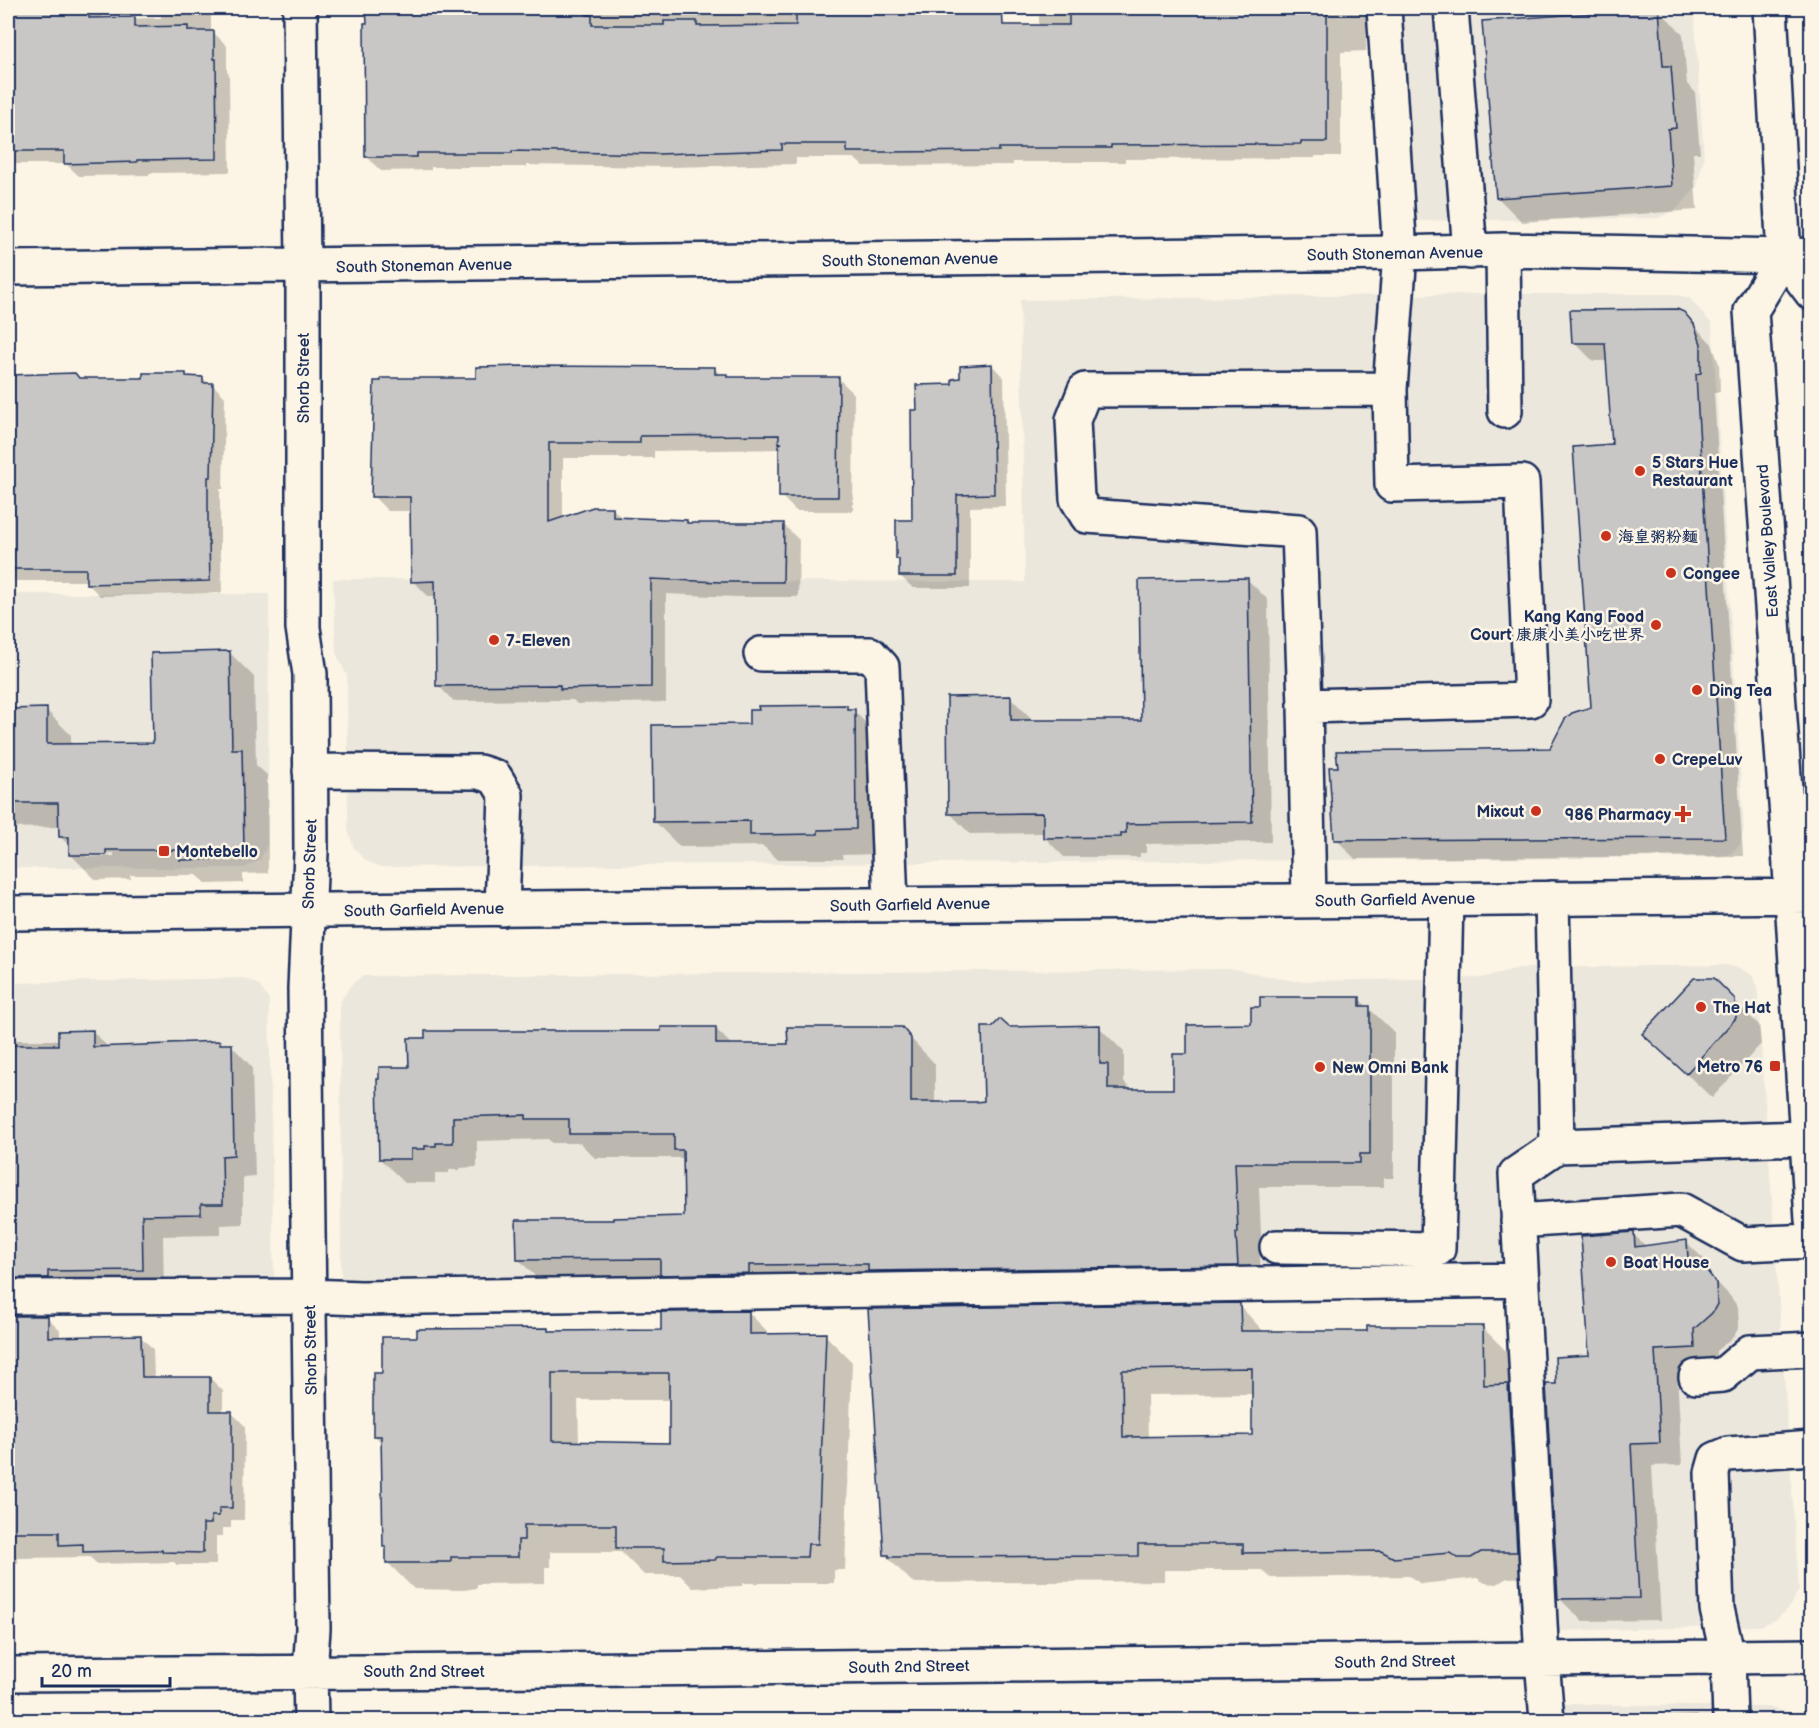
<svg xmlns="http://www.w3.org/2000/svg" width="1819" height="1728" viewBox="0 0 1819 1728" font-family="'Balsamiq Sans','LXGW WenKai TC',sans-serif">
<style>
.built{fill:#ece7dc}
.shadow{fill:#0003;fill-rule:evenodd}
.building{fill:#c8c7c6;stroke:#1b2f5e;stroke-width:1.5;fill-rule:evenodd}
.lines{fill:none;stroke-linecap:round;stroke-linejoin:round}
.minor-casing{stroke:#1b2f5e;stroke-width:38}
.major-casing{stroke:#1b2f5e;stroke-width:38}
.minor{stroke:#fcf5e5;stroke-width:33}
.major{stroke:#fcf5e5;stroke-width:33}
.poi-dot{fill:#c8321e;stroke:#fcf5e5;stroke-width:2}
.labels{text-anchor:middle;stroke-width:5;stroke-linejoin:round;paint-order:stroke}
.street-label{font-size:16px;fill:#1b2f5e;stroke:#fcf5e5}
.poi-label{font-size:16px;font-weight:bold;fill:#1b2f5e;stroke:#fcf5e5;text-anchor:start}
</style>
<rect width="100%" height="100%" fill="#fcf5e5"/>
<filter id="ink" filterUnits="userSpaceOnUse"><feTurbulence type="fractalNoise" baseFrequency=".0167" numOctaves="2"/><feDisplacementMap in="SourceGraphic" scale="12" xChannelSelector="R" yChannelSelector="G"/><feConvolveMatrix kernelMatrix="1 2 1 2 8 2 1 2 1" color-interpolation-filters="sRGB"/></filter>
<g filter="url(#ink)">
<path class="built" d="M 1393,8 L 1694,8 L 1704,157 L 1697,187 L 1677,209 L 1658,218 L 1408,221 Z
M 1482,294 L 1672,294 L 1689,298 L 1712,324 L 1744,829 L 1740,844 L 1731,854 L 1716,857 L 381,867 L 366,861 L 354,848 L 348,830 L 347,676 L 336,653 L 333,579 L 1025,582 L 1020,300 Z
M 8,594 L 269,594 L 268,845 L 259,861 L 244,868 L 8,868 Z
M 1726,965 L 1740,968 L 1753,976 L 1757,986 L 1799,1590 L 1789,1607 L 1777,1619 L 1760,1626 L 1553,1631 L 1526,1275 L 341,1279 L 340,1002 L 350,986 L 362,976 L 1235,969 L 1294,981 L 1481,978 L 1518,968 Z
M 244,978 L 259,985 L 269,1000 L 274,1280 L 8,1281 L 8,983 Z
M 1565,1704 L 1767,1707 L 1789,1712 L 1799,1720 L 1565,1720 Z"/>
<path class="shadow" d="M 8,8 L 102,8 L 102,19 L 161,18 L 161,8 L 211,8 L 211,32 L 213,32 L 227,46 L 227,72 L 229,74 L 230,172 L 149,173 L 150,175 L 79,176 L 66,164 L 8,164 Z
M 367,8 L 987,8 L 987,38 L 1039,38 L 1039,8 L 1366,8 L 1366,51 L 1341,52 L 1341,156 L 1315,156 L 1315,158 L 1125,159 L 1125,162 L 1013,162 L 1013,165 L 863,166 L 854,158 L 796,158 L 796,164 L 673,167 L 526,165 L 526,167 L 431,167 L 431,170 L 381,171 L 367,157 Z
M 1658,9 L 1683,34 L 1687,84 L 1695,92 L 1700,153 L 1693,153 L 1697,210 L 1522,222 L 1497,197 Z
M 1683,314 L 1712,344 L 1719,364 L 1720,392 L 1714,393 L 1743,856 L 1355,859 L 1336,839 L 1551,750 L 1592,708 L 1614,445 L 1608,361 L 1593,361 L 1574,342 Z
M 992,365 L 1004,378 L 1006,506 L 970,507 L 970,588 L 913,588 L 900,576 L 900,561 L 898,559 L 914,522 L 919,411 L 962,379 Z
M 714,368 L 722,376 L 726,375 L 730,379 L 838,378 L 854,394 L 853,511 L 796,511 L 781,496 L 781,449 L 654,451 L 654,458 L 563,458 L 563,519 L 613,509 L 623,519 L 687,521 L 690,525 L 784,525 L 799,540 L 798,597 L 738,597 L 666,594 L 666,702 L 577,704 L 573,700 L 453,701 L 438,685 L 437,596 L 428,596 L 413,581 L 412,511 L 388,511 L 373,496 L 477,379 Z
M 74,374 L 80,379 L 145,379 L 185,374 L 189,378 L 203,378 L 209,384 L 212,384 L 225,397 L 223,489 L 220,489 L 220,555 L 221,556 L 222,593 L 100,596 L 87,583 L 87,581 L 16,581 L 8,572 L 8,375 Z
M 1248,580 L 1268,600 L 1271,842 L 1146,844 L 1146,853 L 1140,853 L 1140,857 L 1064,857 L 1044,837 L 1044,833 L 970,834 L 950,813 L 1011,698 L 1031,718 L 1031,721 L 1143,721 Z
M 229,652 L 254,677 L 256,765 L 267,775 L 268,873 L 243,874 L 243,883 L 207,884 L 197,875 L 130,875 L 131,879 L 96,880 L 71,855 L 71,847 L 60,837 L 60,827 L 8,828 L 8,710 L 46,710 L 71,735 L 71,745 L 155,744 ZM 114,853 L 114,856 L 87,857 L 84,854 Z
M 846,706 L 850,711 L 854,711 L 879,736 L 880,854 L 842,855 L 843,859 L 777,859 L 763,846 L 680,847 L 655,822 L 751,726 Z
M 1713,980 L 1759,1025 L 1761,1044 L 1712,1098 L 1644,1034 Z
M 1359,999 L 1394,1032 L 1394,1178 L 1384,1178 L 1384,1187 L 1259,1187 L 1262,1257 L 1260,1257 L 1262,1290 L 543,1284 L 518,1259 L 614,1221 L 685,1217 L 684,1158 L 595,1158 L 580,1143 L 552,1143 L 548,1139 L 477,1141 L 477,1167 L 460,1168 L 460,1170 L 449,1170 L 449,1173 L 435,1173 L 435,1183 L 405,1183 L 380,1159 L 411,1069 L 662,1033 L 716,1029 L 733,1046 L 789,1046 L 901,1028 L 935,1064 L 935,1103 L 985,1102 L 1009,1028 L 1099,1027 L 1124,1052 L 1124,1082 L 1132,1090 L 1175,1090 L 1188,1056 L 1253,1025 Z
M 93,1032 L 109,1048 L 220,1043 L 222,1045 L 231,1045 L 252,1067 L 255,1176 L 243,1177 L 243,1224 L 221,1225 L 221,1235 L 163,1236 L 164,1291 L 8,1290 L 8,1040 L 60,1040 Z
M 1633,1234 L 1647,1247 L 1686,1242 L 1709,1264 L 1710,1275 L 1730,1296 L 1738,1307 L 1739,1327 L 1734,1336 L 1716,1351 L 1716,1370 L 1677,1372 L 1682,1465 L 1652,1466 L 1661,1620 L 1582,1621 L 1559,1598 L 1558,1386 L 1591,1357 Z
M 1239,1305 L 1265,1333 L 1368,1333 L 1482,1327 L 1508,1353 L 1509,1387 L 1534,1412 L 1543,1577 L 1507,1578 L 1497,1584 L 1485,1583 L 1477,1578 L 1421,1584 L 1409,1576 L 1271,1578 L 1262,1570 L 1164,1570 L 1164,1581 L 916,1583 L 911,1581 L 885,1555 L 870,1310 ZM 1254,1394 L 1254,1437 L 1148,1438 L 1147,1395 Z
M 748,1312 L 771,1335 L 825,1335 L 852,1362 L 845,1570 L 834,1570 L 834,1583 L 744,1583 L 742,1586 L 693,1588 L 680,1575 L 644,1575 L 621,1552 L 550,1552 L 550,1567 L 545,1567 L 545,1583 L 477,1584 L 477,1588 L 463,1590 L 414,1589 L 387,1562 L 388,1549 L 384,1546 L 383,1444 L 374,1435 L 384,1375 L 418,1339 L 548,1330 L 551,1333 L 663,1332 ZM 578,1400 L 671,1400 L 671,1444 L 579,1443 Z
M 8,1316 L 47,1317 L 60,1330 L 60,1338 L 140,1336 L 153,1349 L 154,1378 L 210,1378 L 223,1391 L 223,1413 L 232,1413 L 245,1426 L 244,1520 L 231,1520 L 231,1528 L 223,1528 L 223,1536 L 216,1536 L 216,1565 L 177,1565 L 174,1562 L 97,1564 L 90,1557 L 18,1558 L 18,1563 L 8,1563 Z
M 1697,1715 L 1703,1720 L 1575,1720 Z"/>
<path class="building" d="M 8,8 L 89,8 L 89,18 L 135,17 L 135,27 L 188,26 L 188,31 L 214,31 L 214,59 L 216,59 L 217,159 L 137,160 L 137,162 L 64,164 L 64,151 L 8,151 Z
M 366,8 L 587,8 L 587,15 L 592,15 L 592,25 L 664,25 L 664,21 L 697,21 L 697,26 L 796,25 L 796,8 L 1002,8 L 1003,25 L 1069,25 L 1069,8 L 1327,8 L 1327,142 L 1301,142 L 1301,144 L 1111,145 L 1111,148 L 999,148 L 999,151 L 890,152 L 847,152 L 847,144 L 782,144 L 782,150 L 658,154 L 512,151 L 512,153 L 417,153 L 417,157 L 365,157 L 364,23 L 367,23 Z
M 1659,8 L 1663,66 L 1671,66 L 1676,128 L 1668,129 L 1672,186 L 1496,198 L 1482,21 Z
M 1677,309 L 1684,312 L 1694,324 L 1701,344 L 1701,373 L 1696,374 L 1698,412 L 1725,838 L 1334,840 L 1329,767 L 1338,767 L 1336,751 L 1550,748 L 1565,719 L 1572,713 L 1591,707 L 1573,447 L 1612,444 L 1605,343 L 1572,343 L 1570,310 Z
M 992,364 L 994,494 L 957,495 L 957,576 L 899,576 L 899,559 L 896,559 L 896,520 L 912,520 L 911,410 L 917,410 L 916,385 L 952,384 L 952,379 L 960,378 L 960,366 Z
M 523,366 L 715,367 L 715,374 L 727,374 L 727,377 L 839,377 L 838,497 L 779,497 L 779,444 L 782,443 L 779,443 L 779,435 L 640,436 L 640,443 L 549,443 L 549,522 L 593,507 L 613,507 L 613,517 L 687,520 L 687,523 L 784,523 L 783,582 L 721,582 L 651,579 L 651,687 L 560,689 L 560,685 L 436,686 L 435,581 L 411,582 L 410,497 L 371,497 L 374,381 L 381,381 L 381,378 L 476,378 L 476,367 Z
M 75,373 L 79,378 L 143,378 L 143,373 L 186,373 L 186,376 L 203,377 L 203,383 L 213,383 L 211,477 L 208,477 L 208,542 L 209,542 L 210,581 L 86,584 L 86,569 L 8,569 L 8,375 Z
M 1248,578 L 1252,822 L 1126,824 L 1126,833 L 1121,833 L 1121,837 L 1043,838 L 1043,813 L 948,814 L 947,697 L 1011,696 L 1011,720 L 1141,720 L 1139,580 Z
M 230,651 L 232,749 L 242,749 L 244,849 L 218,850 L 218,859 L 180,860 L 180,850 L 106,850 L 106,855 L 69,855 L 69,837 L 59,837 L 58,803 L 8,803 L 8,709 L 47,708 L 47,744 L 153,743 L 151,653 Z
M 847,705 L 847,709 L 855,709 L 856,829 L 818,830 L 818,834 L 750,835 L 750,821 L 653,822 L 652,725 L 749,724 L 749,710 L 759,710 L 758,706 Z
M 1694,978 L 1714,978 L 1735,999 L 1736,1018 L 1686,1074 L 1642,1034 Z
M 1260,997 L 1360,997 L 1360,1006 L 1370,1006 L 1370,1154 L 1360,1154 L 1360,1163 L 1235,1163 L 1238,1233 L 1236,1233 L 1238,1266 L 868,1271 L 868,1264 L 857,1264 L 749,1265 L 749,1273 L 660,1275 L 660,1259 L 517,1260 L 516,1220 L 613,1220 L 613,1218 L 684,1216 L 683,1150 L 674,1150 L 674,1134 L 569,1134 L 569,1119 L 526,1119 L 526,1115 L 453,1117 L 453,1143 L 436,1143 L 436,1146 L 425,1146 L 425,1149 L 411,1149 L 411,1159 L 379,1159 L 377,1079 L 379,1079 L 379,1067 L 409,1067 L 408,1038 L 425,1038 L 425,1031 L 661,1031 L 661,1027 L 716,1027 L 716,1044 L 788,1044 L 787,1027 L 902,1027 L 911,1038 L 911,1102 L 976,1102 L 984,1101 L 982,1027 L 992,1027 L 1000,1019 L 1009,1027 L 1100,1025 L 1100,1064 L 1108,1064 L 1108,1089 L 1173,1089 L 1173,1054 L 1187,1054 L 1187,1025 L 1251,1024 L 1251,1007 L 1260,1007 Z
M 93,1030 L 93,1047 L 169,1044 L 169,1043 L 220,1041 L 220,1044 L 232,1044 L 234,1155 L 222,1156 L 223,1204 L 201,1204 L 201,1214 L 142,1215 L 143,1270 L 48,1271 L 48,1278 L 8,1278 L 8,1045 L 58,1045 L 58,1031 Z
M 1634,1232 L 1635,1247 L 1687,1240 L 1688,1259 L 1708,1272 L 1716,1283 L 1717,1304 L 1712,1313 L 1694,1329 L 1695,1348 L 1655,1350 L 1660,1443 L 1631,1444 L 1639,1598 L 1558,1599 L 1546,1384 L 1556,1384 L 1555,1357 L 1589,1355 L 1581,1236 Z
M 1240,1303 L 1241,1331 L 1367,1331 L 1367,1326 L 1483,1326 L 1484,1385 L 1508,1384 L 1517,1552 L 1481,1552 L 1471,1558 L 1457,1558 L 1450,1553 L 1394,1558 L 1381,1551 L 1243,1553 L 1243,1544 L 1138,1544 L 1138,1556 L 889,1557 L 889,1555 L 884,1555 L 868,1309 ZM 1252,1368 L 1252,1435 L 1123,1437 L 1122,1370 Z
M 749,1311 L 749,1334 L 826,1333 L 818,1544 L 808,1544 L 807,1557 L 717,1557 L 715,1560 L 664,1561 L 664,1548 L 616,1548 L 616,1525 L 524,1525 L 524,1540 L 518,1540 L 518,1557 L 451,1557 L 451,1562 L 437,1562 L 437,1563 L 386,1563 L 386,1547 L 383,1547 L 381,1436 L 373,1436 L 373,1373 L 382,1373 L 382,1337 L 417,1337 L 417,1329 L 548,1328 L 548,1331 L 661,1330 L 661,1312 ZM 552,1373 L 669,1373 L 669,1443 L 552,1441 Z
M 8,1316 L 48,1316 L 48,1337 L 141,1335 L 142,1377 L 210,1377 L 210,1411 L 232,1411 L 232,1508 L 219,1508 L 219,1516 L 211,1516 L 211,1524 L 203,1524 L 203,1553 L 162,1552 L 162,1550 L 83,1552 L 83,1544 L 59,1545 L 59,1532 L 8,1532 Z"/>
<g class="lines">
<defs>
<path id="minor" d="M 300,8 L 303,266 L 303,628 L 310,674 L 311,853 L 305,988 L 313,1629 L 310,1672 L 311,1720
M 1451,8 L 1470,252
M 1503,250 L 1505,411
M 8,268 L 1400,253 L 1503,250 L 1784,256 L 1812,255
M 761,654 L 870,654 L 882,667 L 891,904
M 1305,706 L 1531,700 L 1522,482 L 1392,485 L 1390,389
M 310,771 L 479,772 L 495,777 L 506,795 L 502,909
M 1552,898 L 1557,1146 L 1806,1138
M 1309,900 L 1305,706 L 1299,531 L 1087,516 L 1077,499 L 1073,420 L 1085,390 L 1390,389 L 1400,253 L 1384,8
M 1518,1221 L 1681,1210 L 1743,1244 L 1812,1241
M 1277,1247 L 1438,1249 L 1446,899
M 8,1297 L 309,1296 L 361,1298 L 1522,1280
M 1696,1377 L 1723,1375 L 1750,1352 L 1812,1349
M 8,1674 L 376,1672 L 1812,1656
M 1547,1720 L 1542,1660 L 1516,1174 L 1557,1146
M 1730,1720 L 1728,1657 L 1717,1609 L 1712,1473 L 1716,1459 L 1728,1454 L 1812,1448"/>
<path id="major" d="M 1770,8 L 1784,256 L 1812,293
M 1784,256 L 1751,311 L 1787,818 L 1812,1220
M 8,913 L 1812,896"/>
</defs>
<use href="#minor" class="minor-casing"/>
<use href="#major" class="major-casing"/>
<use href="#minor" class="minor"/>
<use href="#major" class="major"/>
</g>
</g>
<g class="poi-dot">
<circle cx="1640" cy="471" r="6"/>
<circle cx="1606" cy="536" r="6"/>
<circle cx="1671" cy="573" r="6"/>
<circle cx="1656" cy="625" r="6"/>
<circle cx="494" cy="640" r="6"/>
<circle cx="1697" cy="690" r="6"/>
<circle cx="1660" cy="759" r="6"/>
<circle cx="1536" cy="811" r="6"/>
<path d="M1680 805h6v6h6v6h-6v6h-6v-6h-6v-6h6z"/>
<rect x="158" y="845" width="12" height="12" rx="3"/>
<circle cx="1701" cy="1007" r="6"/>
<rect x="1769" y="1060" width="12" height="12" rx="3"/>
<circle cx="1320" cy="1067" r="6"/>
<circle cx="1611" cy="1262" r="6"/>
</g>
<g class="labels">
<g class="street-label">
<text transform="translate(1395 253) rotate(-1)" y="6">South Stoneman Avenue</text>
<text transform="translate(910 259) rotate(-1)" y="6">South Stoneman Avenue</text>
<text transform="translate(424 265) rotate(-1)" y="6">South Stoneman Avenue</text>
<text transform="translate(303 378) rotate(-90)" y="6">Shorb Street</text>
<text transform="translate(1767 541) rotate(-94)" y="6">East Valley Boulevard</text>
<text transform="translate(309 864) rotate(-88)" y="6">Shorb Street</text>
<text transform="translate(1395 899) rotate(-1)" y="6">South Garfield Avenue</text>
<text transform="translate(910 904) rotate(-1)" y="6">South Garfield Avenue</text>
<text transform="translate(424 909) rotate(-1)" y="6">South Garfield Avenue</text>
<text transform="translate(310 1350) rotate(-91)" y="6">Shorb Street</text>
<text transform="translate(1395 1661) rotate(-1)" y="6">South 2nd Street</text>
<text transform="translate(909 1666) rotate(-1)" y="6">South 2nd Street</text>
<text x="424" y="1677">South 2nd Street</text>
</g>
<g class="poi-label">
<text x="1652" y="468">5 Stars Hue<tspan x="1652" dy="18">Restaurant</tspan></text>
<text x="1618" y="542">海皇粥粉麵</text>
<text x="1683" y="579">Congee</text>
<text x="1644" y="622" text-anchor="end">Kang Kang Food<tspan x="1644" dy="18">Court 康康小美小吃世界</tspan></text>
<text x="506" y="646">7-Eleven</text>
<text x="1709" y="696">Ding Tea</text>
<text x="1672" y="765">CrepeLuv</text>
<text x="1524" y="817" text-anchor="end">Mixcut</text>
<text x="1671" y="820" text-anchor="end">986 Pharmacy</text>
<text x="176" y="857">Montebello</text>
<text x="1713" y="1013">The Hat</text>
<text x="1763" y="1072" text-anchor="end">Metro 76</text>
<text x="1332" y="1073">New Omni Bank</text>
<text x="1623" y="1268">Boat House</text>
</g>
</g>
<rect width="1819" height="1728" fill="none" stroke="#fcf5e5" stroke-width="30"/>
<rect x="15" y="15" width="1789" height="1698" fill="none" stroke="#1b2f5e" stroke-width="2" filter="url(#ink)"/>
<path d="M42 1677v9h128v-9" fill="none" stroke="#1b2f5e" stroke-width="3"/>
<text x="51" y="1677" font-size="18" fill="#1b2f5e" stroke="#fcf5e5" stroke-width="4.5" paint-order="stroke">20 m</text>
</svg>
